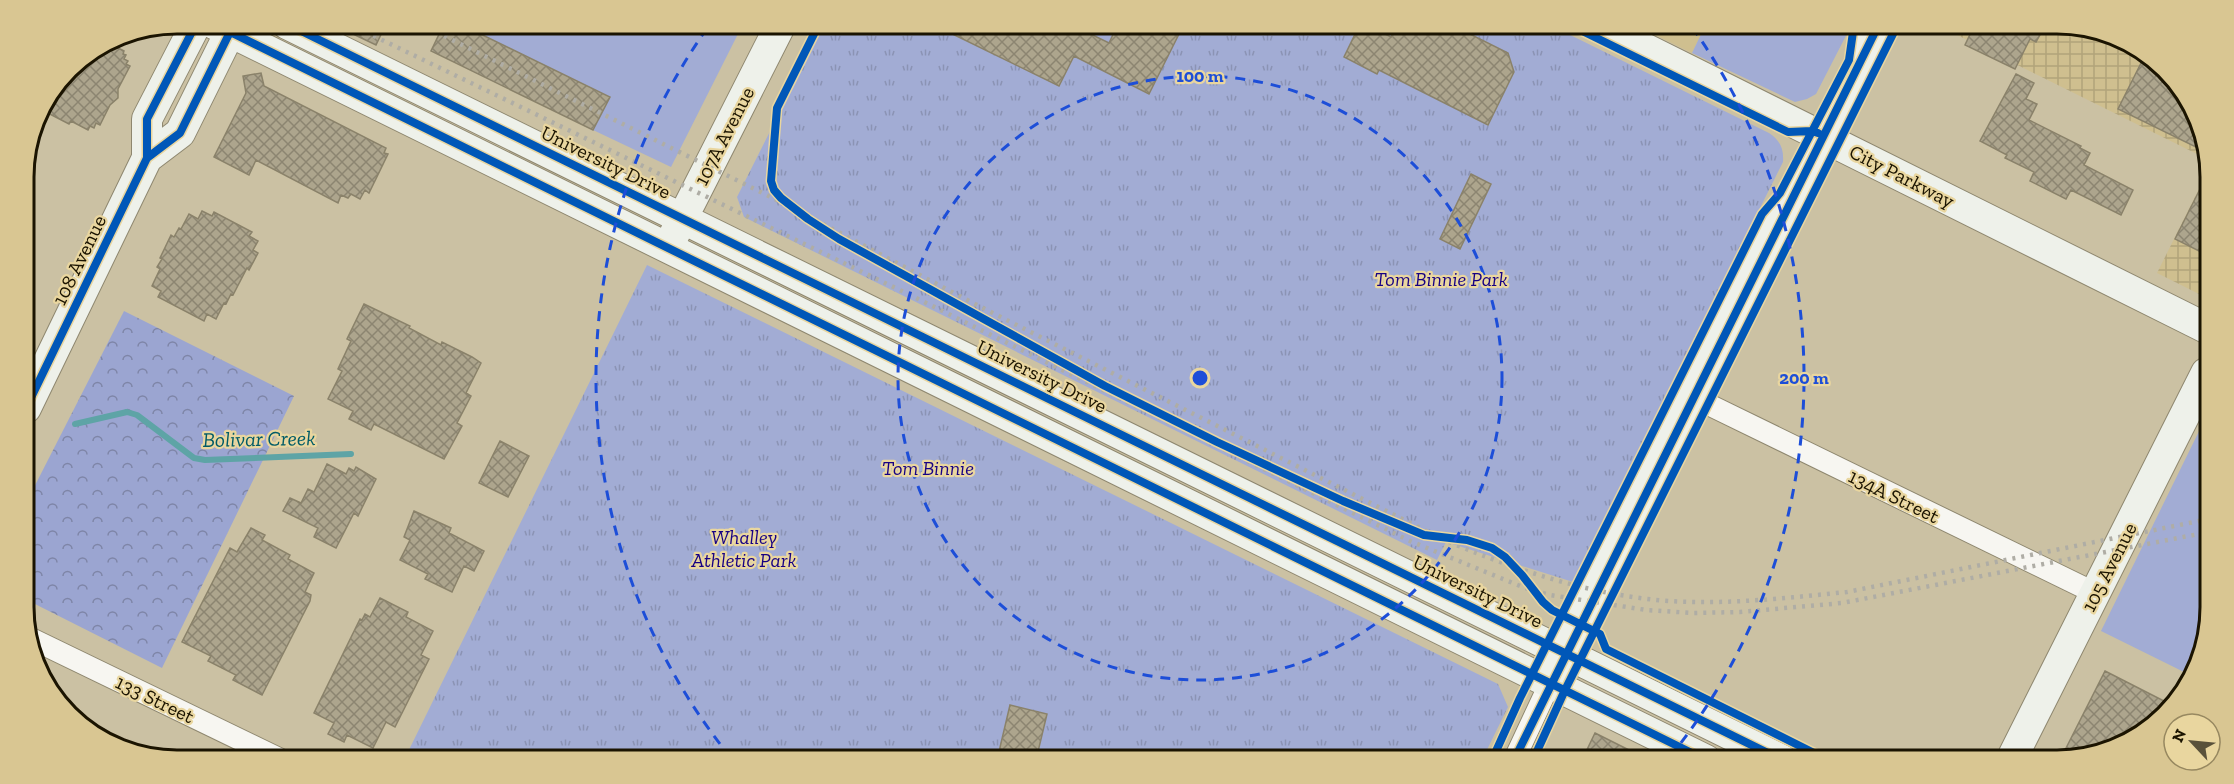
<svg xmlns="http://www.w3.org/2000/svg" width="2234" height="784" viewBox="0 0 2234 784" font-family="'Zilla Slab',serif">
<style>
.built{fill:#cfbf8f}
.industrial{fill:url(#industrial-grid)}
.grass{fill:#a2acd4}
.forest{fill:url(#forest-crowns)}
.park{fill:url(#park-tufts)}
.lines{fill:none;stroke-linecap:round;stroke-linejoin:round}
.stream{stroke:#5ea4a6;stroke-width:6}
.building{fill:url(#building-cross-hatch);stroke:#8a826a;stroke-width:1.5}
.street-casing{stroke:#8e876f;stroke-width:23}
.secondary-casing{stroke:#8e876f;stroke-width:32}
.street{stroke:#f7f6f1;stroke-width:21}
.secondary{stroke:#eef1ea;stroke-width:30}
.rail{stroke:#afada5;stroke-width:4.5;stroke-dasharray:3 6;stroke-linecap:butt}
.cycleway-casing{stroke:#e9d69f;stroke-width:11}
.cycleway{stroke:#0057b8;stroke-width:8}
.ring{fill:none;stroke:#1d4ed8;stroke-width:3;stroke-dasharray:10 8}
.labels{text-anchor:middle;stroke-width:4.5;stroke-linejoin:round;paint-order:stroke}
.street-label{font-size:20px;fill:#1b1401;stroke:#e9d69f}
.park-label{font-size:20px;font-style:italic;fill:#160084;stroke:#e9d69f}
.water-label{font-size:21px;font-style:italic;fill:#005b67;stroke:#e9d69f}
.rim{fill:none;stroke:#1b1401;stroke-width:3}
.centre{fill:#1d4ed8;stroke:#e9d69f;stroke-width:3}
.ring-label{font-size:18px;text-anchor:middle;font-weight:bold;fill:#1d4ed8;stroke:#e9d69f;stroke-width:4.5;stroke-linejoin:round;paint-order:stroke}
</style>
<defs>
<pattern id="industrial-grid" width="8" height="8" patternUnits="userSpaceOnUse" patternTransform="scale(1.5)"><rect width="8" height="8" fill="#cfbf8f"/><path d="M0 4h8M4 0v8" fill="none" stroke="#b1a37a"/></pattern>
<pattern id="forest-crowns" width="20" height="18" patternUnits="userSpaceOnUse" patternTransform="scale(1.5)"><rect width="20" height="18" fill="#9ba5d1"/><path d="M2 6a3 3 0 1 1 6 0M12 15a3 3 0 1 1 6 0" fill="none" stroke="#7e85a7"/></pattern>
<pattern id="park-tufts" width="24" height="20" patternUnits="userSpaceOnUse" patternTransform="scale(1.5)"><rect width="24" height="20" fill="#a2acd4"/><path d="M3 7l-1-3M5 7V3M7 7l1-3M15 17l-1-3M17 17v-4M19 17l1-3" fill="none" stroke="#8b93b4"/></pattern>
<pattern id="building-cross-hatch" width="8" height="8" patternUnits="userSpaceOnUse" patternTransform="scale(1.5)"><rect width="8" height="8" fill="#ada58d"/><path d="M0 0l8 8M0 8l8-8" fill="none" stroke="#8c8571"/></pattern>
</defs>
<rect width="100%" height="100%" fill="#cbc1a3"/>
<path class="built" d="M 1633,24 L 1706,24 L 1692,53 Z"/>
<path class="industrial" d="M 1935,24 L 2056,24 L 2106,32 L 2172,77 L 2209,160 Z
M 2208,171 L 2207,298 L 2157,273 Z"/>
<path class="grass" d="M 460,24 L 743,24 L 671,167 L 593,130 L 609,97 Z
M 1706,24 L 1852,24 L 1816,94 L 1807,99 L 1795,102 L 1692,53 Z
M 2205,419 L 2202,656 L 2188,674 L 2101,631 Z"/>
<path class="forest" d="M 124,311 L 294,396 L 162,668 L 27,600 L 26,503 Z"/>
<path class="park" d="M 824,24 L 1548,24 L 1769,133 C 1780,140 1784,149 1783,162 L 1573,582 L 1446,542 L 1437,560 L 744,217 L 737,197 Z
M 647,265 L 1498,684 L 1508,707 L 1482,760 L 404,760 Z"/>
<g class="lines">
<path class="stream" d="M 75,424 L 127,412 L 137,415 L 194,458 L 205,460 L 351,454"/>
</g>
<path class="building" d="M 332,24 L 386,24 L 376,45 Z
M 444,24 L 460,24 L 610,97 L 593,130 L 431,51 Z
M 932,24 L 1070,24 L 1109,43 L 1118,24 L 1184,24 L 1149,94 L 1074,56 L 1059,86 Z
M 1360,24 L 1365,24 L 1391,37 L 1397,24 L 1450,24 L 1508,53 L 1514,72 L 1488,125 L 1379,70 L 1377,74 L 1344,57 Z
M 1975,24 L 2046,24 L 2036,42 L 2030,39 L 2015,69 L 1965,45 Z
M 108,43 L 124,51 L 123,54 L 126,55 L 124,59 L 128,61 L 126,64 L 130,66 L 118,89 L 118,98 L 110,105 L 100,125 L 96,123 L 94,128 L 90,126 L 88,130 L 71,121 L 69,124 L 40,109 L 76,62 Z
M 2144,57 L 2158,67 L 2157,71 L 2173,79 L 2206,152 L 2118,109 Z
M 261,73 L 264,86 L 386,148 L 384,153 L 388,154 L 369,193 L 365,190 L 360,199 L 351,194 L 348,198 L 341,195 L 338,203 L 256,160 L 249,175 L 214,157 L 246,93 L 243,76 Z
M 2016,74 L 2034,83 L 2026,99 L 2037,104 L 2029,120 L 2081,146 L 2080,148 L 2090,153 L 2084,165 L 2133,190 L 2121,215 L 2071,190 L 2066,199 L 2030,181 L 2034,172 L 2005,158 L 2007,155 L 1980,141 Z
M 2208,173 L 2208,225 L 2207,255 L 2175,239 Z
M 1471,174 L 1491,184 L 1460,249 L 1440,239 Z
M 202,211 L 212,216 L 214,212 L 252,232 L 249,236 L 258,241 L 253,250 L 258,253 L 249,270 L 247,268 L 233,295 L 231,294 L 226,304 L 224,303 L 216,319 L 207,314 L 204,321 L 158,297 L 161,291 L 152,286 L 160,269 L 157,267 L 162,259 L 160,258 L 171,235 L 174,237 L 179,228 L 181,229 L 189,214 L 198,219 Z
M 364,304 L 410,326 L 409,328 L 441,345 L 442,342 L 472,357 L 481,363 L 466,393 L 471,396 L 457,423 L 462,426 L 444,459 L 374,424 L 371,430 L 349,419 L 353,411 L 328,399 L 342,371 L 338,369 L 351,341 L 347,339 Z
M 500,441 L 529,456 L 508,497 L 479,483 Z
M 327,464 L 346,474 L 349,468 L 354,471 L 356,467 L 376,479 L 358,516 L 354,513 L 336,548 L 314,537 L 318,528 L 283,511 L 290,498 L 301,503 L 308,489 L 314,492 Z
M 414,511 L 451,528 L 449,533 L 484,551 L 474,571 L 464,566 L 452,592 L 425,579 L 428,574 L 400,560 L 410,540 L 404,537 Z
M 251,528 L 265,535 L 262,540 L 290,555 L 288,559 L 314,573 L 305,592 L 311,595 L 310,601 L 262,695 L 233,680 L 236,675 L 208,661 L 211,656 L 182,642 L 230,548 L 237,552 Z
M 380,598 L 408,612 L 406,617 L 433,631 L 421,655 L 429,659 L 395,727 L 386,722 L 373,748 L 347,735 L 344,742 L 328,734 L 334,723 L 314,713 L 360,619 L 362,620 L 365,614 L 370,617 Z
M 2105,671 L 2168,703 L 2150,728 L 2066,760 L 2060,760 Z
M 1010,705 L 1047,714 L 1036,760 L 997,760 Z
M 1595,733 L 1649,760 L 1582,760 Z"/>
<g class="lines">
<defs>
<path id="street" d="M 1693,397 L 2095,593
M 28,637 L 282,760
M 1514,760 L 1550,683"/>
<path id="secondary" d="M 214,24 L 1706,760
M 287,24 L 1782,760
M 1596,24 L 2206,328
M 147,158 L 180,133 L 234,24
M 674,235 L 781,24
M 26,408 L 147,158 L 147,119 L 196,24
M 1556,671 L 1879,24
M 2011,760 L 2206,373"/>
</defs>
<use href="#street" class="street-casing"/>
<use href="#secondary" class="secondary-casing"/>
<use href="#street" class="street"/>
<use href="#secondary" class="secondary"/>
<path class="rail" d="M 349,24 L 914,297 L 1410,541 L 1525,588 L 1550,595 L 1646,610 L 1693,613 L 1740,612 L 1842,603 L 2204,533
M 420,24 L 785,204 L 969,301 L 1442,539 C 1520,572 1607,601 1693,602 C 1744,603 1796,597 1847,592 L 2204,520"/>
<defs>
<path id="cycleway" d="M 214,24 L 1706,760
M 287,24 L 1782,760
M 819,24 L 777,108 L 771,181 L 774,190 L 781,198 L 808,219 L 839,239 L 1105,386 L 1217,442 L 1343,501 L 1424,535 L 1467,540 L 1492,548 L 1505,557 L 1522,575 L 1543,602 L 1552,610 L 1600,634 L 1606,649 L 1828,760
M 1568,24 L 1788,132 L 1812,131 L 1818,133
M 147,158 L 180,133 L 230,32
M 26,408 L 147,158 L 147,119 L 196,24
M 1492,760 L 1520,698 L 1762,214 L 1780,193 L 1849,60 L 1853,32 L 1857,24
M 1514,760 L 1879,24
M 1533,760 L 1565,690 L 1898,24"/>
</defs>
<use href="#cycleway" class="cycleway-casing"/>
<use href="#cycleway" class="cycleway"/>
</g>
<g class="ring">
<circle cx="1200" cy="378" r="302"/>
<path d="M731 758A604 604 0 0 1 708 27M1692 27A604 604 0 0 1 1669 758"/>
</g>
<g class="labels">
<g class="street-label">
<text transform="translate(724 136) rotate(-63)" y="7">107A Avenue</text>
<text transform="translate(606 162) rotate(26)" y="7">University Drive</text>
<text transform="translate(1902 176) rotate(27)" y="7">City Parkway</text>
<text transform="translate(79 260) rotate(-64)" y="7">108 Avenue</text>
<text transform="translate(1042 376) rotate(26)" y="7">University Drive</text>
<text transform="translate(1894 496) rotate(26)" y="7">134A Street</text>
<text transform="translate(2109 567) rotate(-63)" y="7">105 Avenue</text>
<text transform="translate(1478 591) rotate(26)" y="7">University Drive</text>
<text transform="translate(155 699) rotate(26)" y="7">133 Street</text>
</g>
<g class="park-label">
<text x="1441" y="286">Tom Binnie Park</text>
<text x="928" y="475">Tom Binnie</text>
<text x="744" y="544">Whalley<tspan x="744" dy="23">Athletic Park</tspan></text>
</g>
<g class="water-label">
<text transform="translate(259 439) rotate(-1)" y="7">Bolivar Creek</text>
</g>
</g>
<path d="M0 0H2234V784H0ZM177 34H2057A143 143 0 0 1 2200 177V607A143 143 0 0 1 2057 750H177A143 143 0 0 1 34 607V177A143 143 0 0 1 177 34Z" fill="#d9c692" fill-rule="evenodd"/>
<path class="rim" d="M177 34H2057A143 143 0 0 1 2200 177V607A143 143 0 0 1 2057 750H177A143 143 0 0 1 34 607V177A143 143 0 0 1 177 34Z"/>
<circle cx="1200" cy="378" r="9" class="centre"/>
<g class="ring-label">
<text x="1200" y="82">100 m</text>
<text x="1804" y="384">200 m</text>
</g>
<g transform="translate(2192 742) rotate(296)"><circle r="28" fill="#e9d69f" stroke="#978860" stroke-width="1.5"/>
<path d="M0-4.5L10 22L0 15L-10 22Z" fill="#59513a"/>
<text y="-9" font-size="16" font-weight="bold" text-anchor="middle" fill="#1b1401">N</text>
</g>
</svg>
